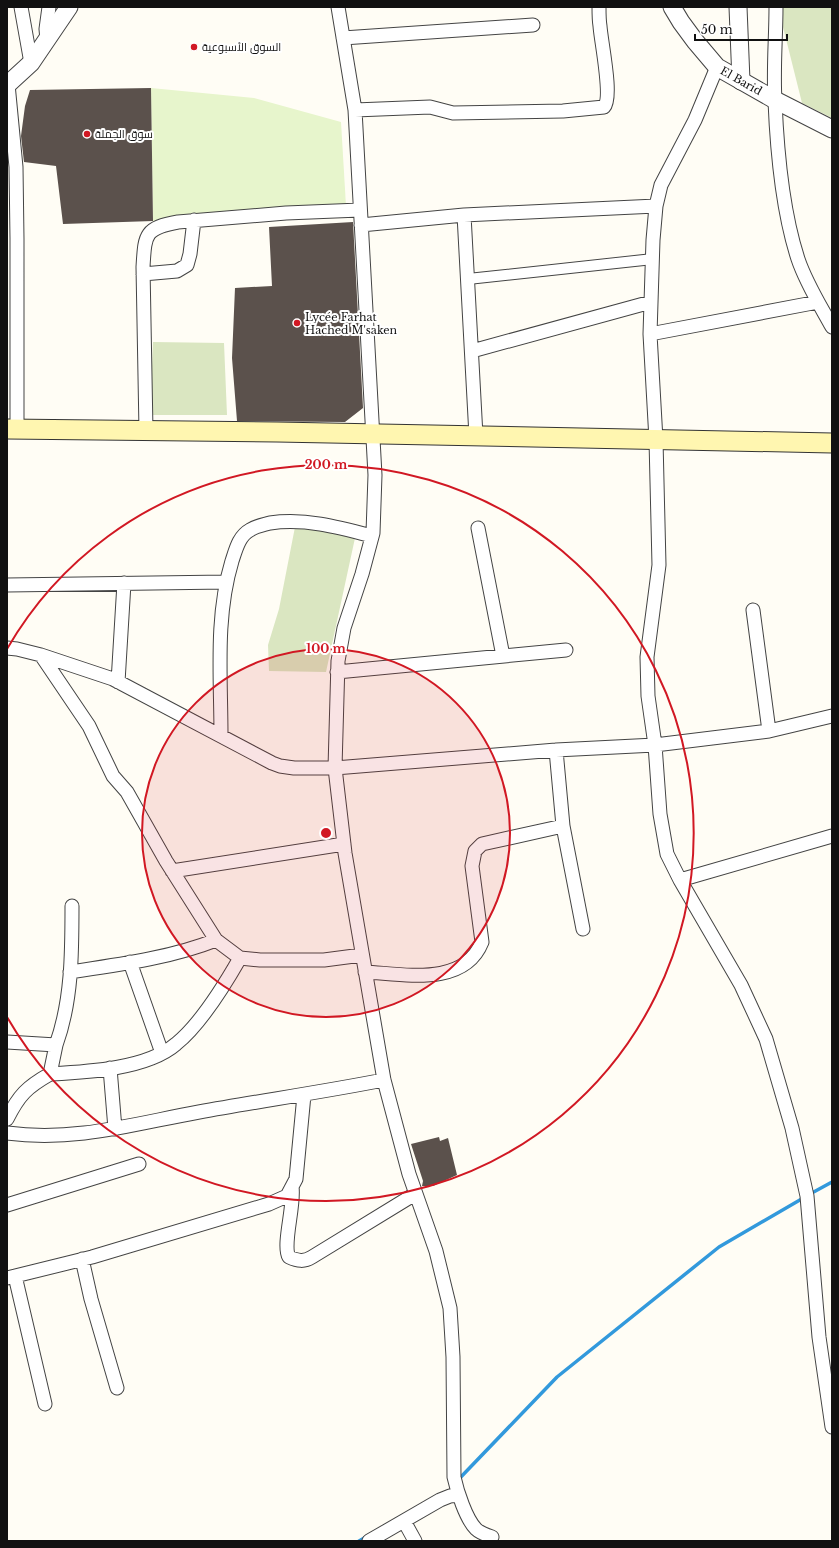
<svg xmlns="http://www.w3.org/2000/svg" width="839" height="1548" viewBox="0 0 839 1548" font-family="'Libre Baskerville',Cairo,serif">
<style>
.cemetery{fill:#dae6c1}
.pitch{fill:#e7f5cc}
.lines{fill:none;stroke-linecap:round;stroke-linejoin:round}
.stream{stroke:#3299dc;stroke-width:3.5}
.building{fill:#5b514c}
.pedestrian-casing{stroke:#444;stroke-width:12}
.minor-casing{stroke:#444;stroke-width:15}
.tertiary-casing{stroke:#444;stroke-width:19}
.secondary-casing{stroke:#333;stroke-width:21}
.pedestrian{stroke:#fff;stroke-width:10}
.minor{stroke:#fff;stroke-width:13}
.tertiary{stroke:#fff;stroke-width:17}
.secondary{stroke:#fff6b0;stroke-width:19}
.ring{fill:none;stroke:#d11823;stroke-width:2}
.poi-dot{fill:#d11823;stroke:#fff;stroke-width:1.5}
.labels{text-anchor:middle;stroke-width:4;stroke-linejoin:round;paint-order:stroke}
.poi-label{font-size:11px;fill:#111;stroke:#fff;text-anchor:start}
.street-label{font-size:11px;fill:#111;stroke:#fff}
.centre{fill:#d11823;stroke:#fff;stroke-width:2}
.ring-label{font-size:12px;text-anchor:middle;font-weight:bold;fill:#d11823;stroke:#fff;stroke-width:4;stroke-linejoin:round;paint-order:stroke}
</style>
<rect width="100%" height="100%" fill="#fffdf5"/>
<path class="cemetery" d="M 781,7 L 832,7 L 832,118 L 802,103 L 780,15 Z
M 153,342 L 224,343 L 227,415 L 150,415 Z
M 295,527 L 330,530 L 355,538 L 326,672 L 269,671 L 268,645 L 279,609 Z"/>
<path class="pitch" d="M 151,88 L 254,98 L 341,122 L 346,206 L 153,221 Z"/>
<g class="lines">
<path class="stream" d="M 810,1194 L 832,1182
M 458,1480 L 557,1377 L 719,1247 L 805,1197
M 359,1541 L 366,1537"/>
</g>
<path class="building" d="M 151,88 L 153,221 L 63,224 L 56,166 L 24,162 L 21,136 L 25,106 L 30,90 Z
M 353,222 L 363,408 L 345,422 L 237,421 L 232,358 L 235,288 L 272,286 L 269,227 Z
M 439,1137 L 440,1141 L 448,1138 L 457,1175 L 433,1186 L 422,1186 L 423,1181 L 411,1144 Z"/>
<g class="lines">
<defs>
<path id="pedestrian" d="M 468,279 L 653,259"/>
<path id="minor" d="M 21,7 L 31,63
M 338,7 L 355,110 L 375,475 L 373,533 L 362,574 L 344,628 L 338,661 L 335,768 L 345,853 L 384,1080 L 409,1174 L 436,1251 L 450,1308 L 453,1357 L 454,1477 C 457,1491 466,1519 476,1529 C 480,1533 486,1535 492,1537
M 776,7 C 776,38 773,70 775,101 C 777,150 783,213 798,259 C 806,283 820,305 832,327
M 343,38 L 533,25
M 47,40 L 46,29 L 49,7
M 717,67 L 695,120 L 661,185 L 656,206 L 653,240 L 650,334 L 656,440 L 659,565 L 647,657 L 648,696 L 655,745 L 660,814 L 667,854 L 680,880 L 741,985 L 766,1039 L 792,1128 L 807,1196 L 819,1337 L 832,1427
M 8,84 L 16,167 L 17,239 L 17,430
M 355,110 L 430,107 L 453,113 L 563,111 L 604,107 C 613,97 601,42 600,26 C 599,20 599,13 599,7
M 464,215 L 476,436
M 361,225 L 464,215 L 656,206
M 143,274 L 177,271 L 187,265 L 190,254 L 194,220
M 650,334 L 818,302
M 472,351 L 651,302
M 146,431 L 143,267 C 145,235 144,228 178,222 L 286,213 L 360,210
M 478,528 L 503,656
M 7,585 L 226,582
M 753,610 L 769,731
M 7,648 L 17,649 L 41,655 L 113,679 L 272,763 L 280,766 L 294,768 L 335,768 L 556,750 L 655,745 L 769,731 L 832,716
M 41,655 L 89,726 L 113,776 L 127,792 L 166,861 L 216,940
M 337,672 L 566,650
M 118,682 L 124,583
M 221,736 C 221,677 215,617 232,561 C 236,549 239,536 250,530 C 256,526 263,525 270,523 C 305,518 338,527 372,536
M 556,750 L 563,826 L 583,929
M 172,871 L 344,844
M 680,880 L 832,836
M 130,962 L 162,1053
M 70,972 C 117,965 171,958 216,940 L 240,958 L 260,960 L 324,960 L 362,955
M 365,972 C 404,974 464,987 482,942 L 472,866 L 475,851 L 482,844 L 563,826
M 7,1042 L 56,1045 L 50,1074 C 27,1087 19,1095 7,1119
M 56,1045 C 72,1001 72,952 72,906
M 110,1068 L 115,1129
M 50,1074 C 87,1072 147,1069 176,1044 C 201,1024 224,986 240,958
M 7,1133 C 75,1142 133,1124 199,1112 C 260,1101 322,1092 384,1080
M 292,1187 C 295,1205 282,1245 289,1257 C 298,1261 304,1262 312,1257 L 415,1194
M 7,1205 L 139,1164
M 82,1259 L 91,1299 L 117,1388
M 15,1276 L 45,1404
M 7,1278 L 92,1257 L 269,1204 L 287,1196 L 296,1179 L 304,1095
M 404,1521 L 415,1541
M 369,1541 L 440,1500 L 450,1496 L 458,1495"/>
<g id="tertiary">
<path id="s1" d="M 672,7 L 681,22 L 695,41 L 717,67 L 775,100 L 832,129"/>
<path d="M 738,7 L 741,81"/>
<path d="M 7,85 L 31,63 L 69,7"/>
</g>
<path id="secondary" d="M 7,429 L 277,432 L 832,443"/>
</defs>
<use href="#pedestrian" class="pedestrian-casing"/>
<use href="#minor" class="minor-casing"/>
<use href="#tertiary" class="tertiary-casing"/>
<use href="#secondary" class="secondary-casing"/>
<use href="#pedestrian" class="pedestrian"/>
<use href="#minor" class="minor"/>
<use href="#tertiary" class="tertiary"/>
<use href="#secondary" class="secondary"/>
</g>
<circle cx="326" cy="833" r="184" fill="#d11823" fill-opacity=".12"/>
<g class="ring">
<circle cx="326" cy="833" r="184"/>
<path d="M7 649A368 368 0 1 1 7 1017"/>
</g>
<g class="poi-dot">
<circle cx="194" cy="47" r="4"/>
<circle cx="87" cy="134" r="4"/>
<circle cx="297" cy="323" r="4"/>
</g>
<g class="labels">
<g class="poi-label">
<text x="202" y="51">السوق اﻷسبوعية</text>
<text x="95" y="138">سوق الجملة</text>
<text x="305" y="321">Lycée Farhat<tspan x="305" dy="13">Hached M'saken</tspan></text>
</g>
<g class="street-label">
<text dy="4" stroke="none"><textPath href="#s1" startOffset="103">El Barid</textPath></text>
</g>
</g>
<circle cx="326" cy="833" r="6" class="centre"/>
<g class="ring-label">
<text x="326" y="469">200 m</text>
<text x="326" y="653">100 m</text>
</g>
<rect width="839" height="1548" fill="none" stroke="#111111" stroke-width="16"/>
<path d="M695 34v6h92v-6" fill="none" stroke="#111111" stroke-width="2"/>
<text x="701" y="34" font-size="12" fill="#111111" stroke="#ffffff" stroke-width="3" paint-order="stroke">50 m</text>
</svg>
